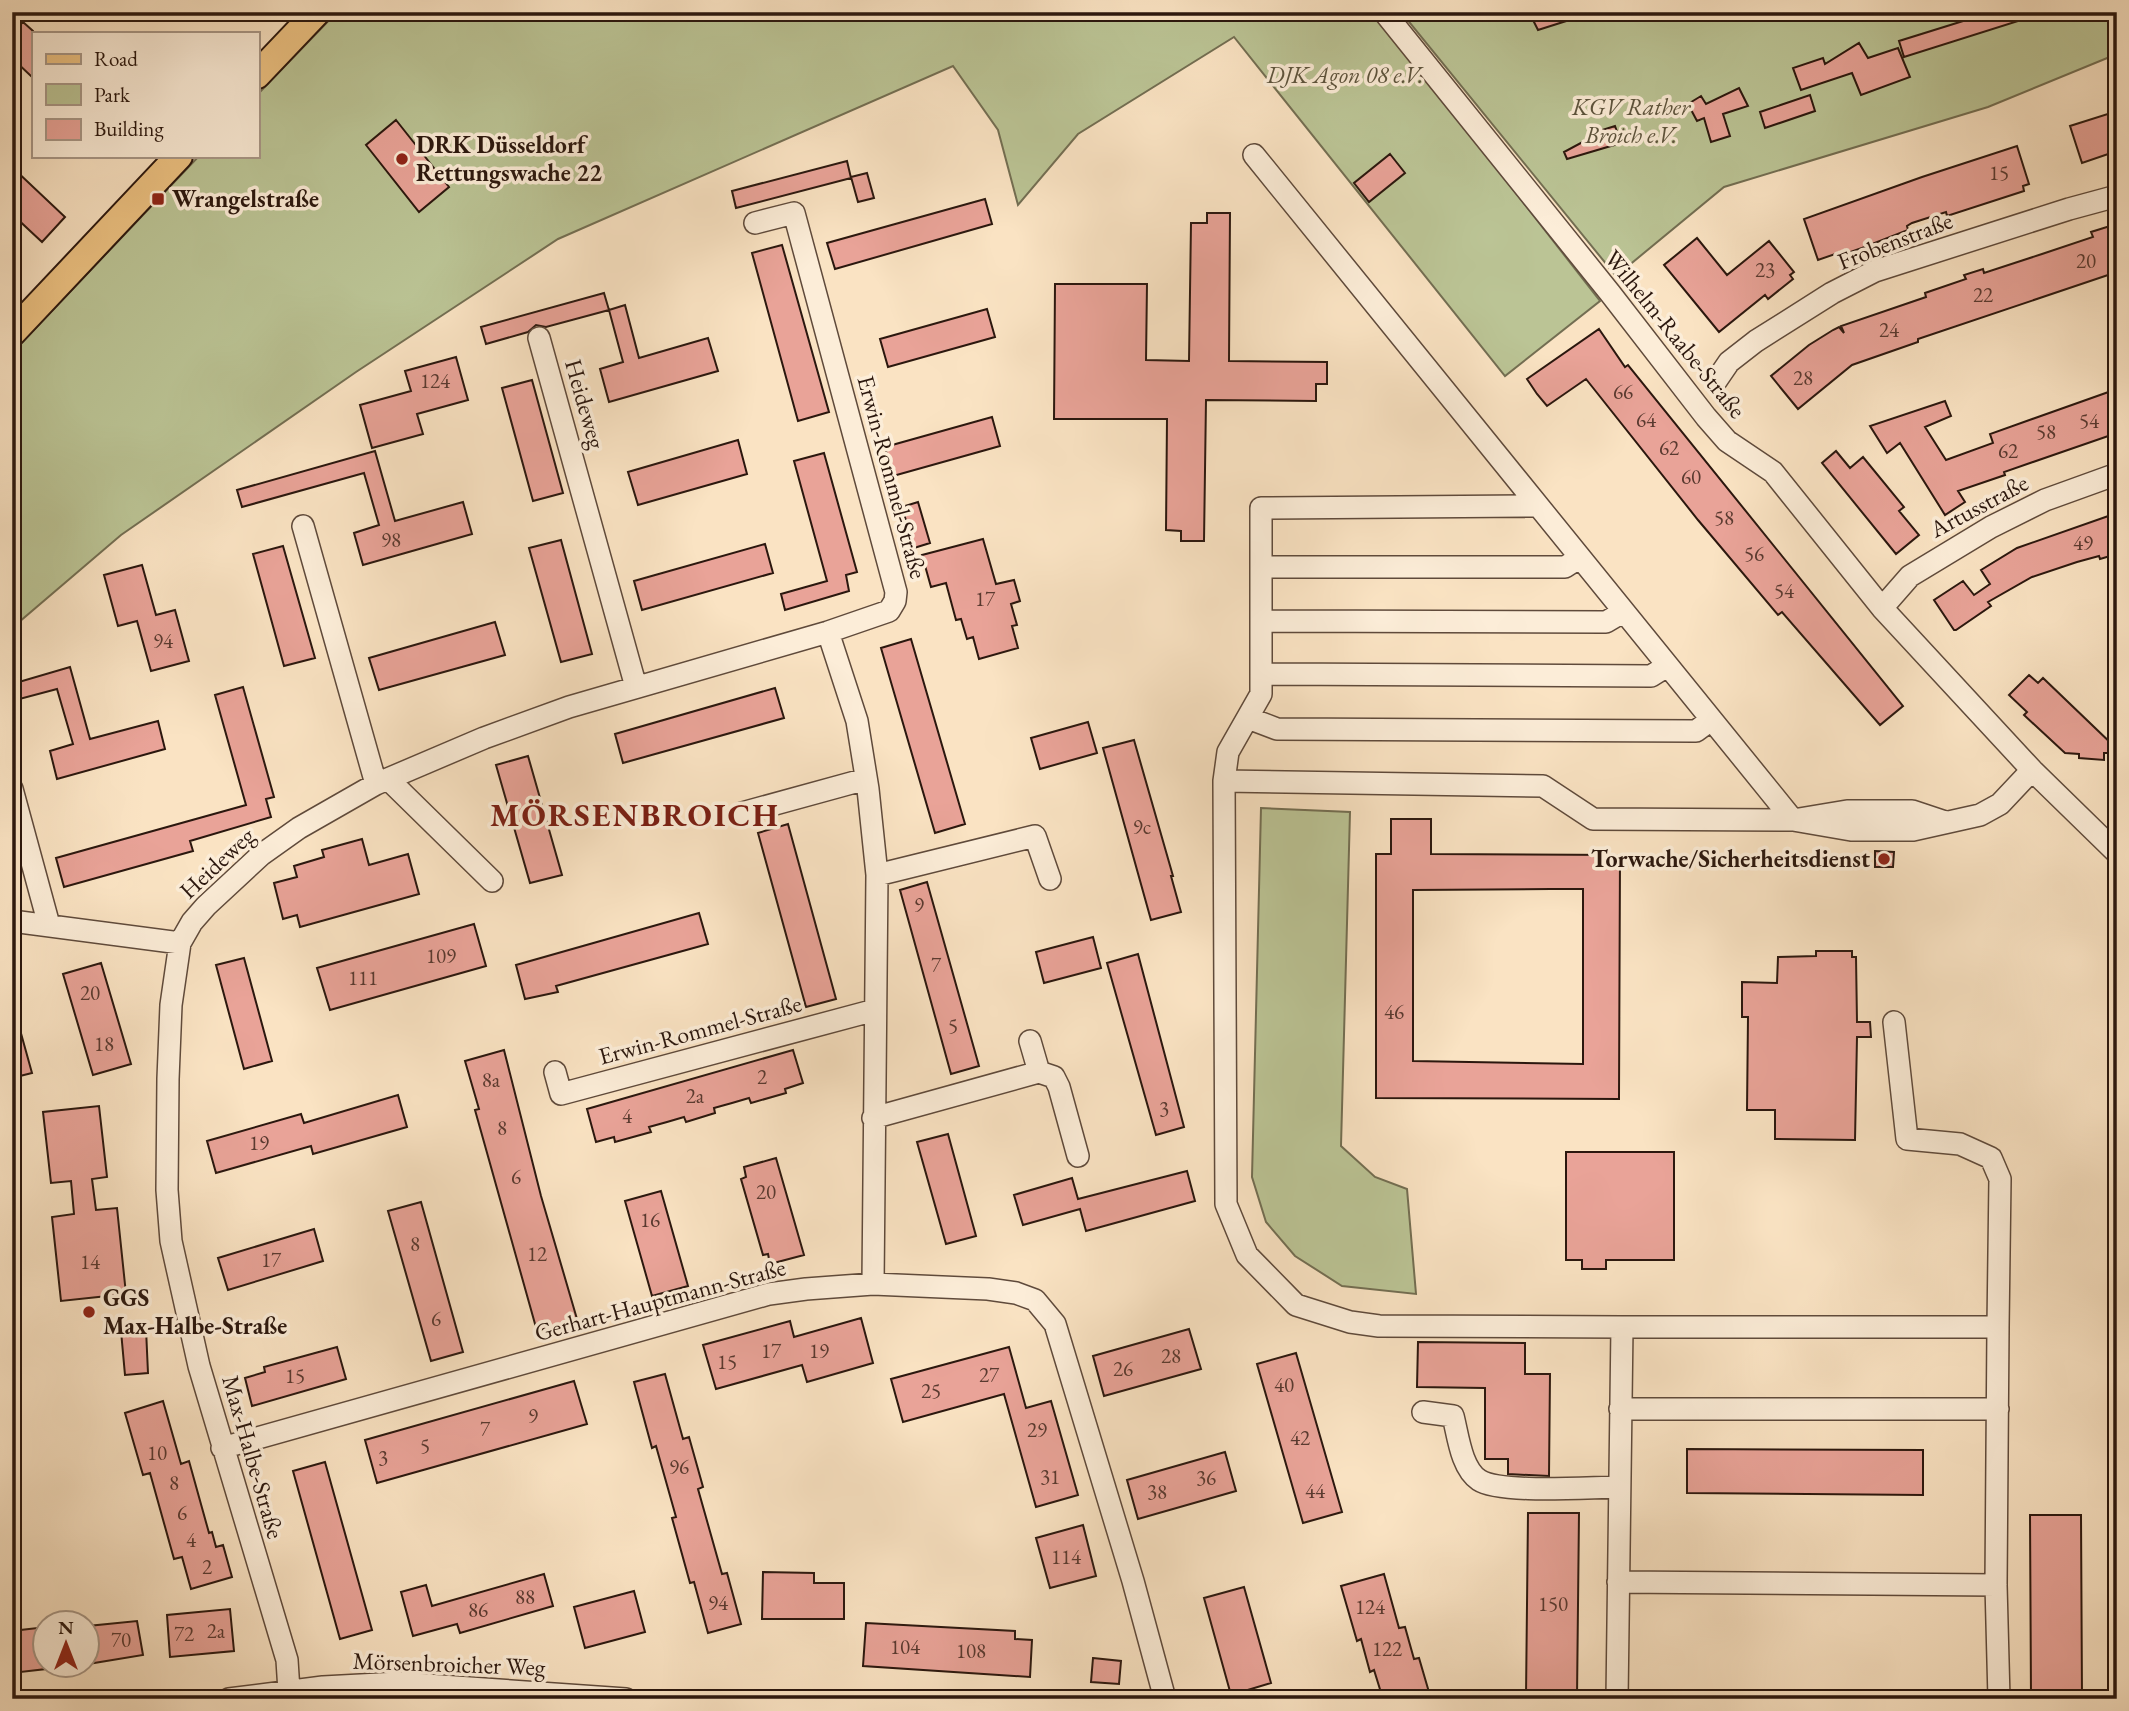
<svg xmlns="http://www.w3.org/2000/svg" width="2129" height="1711" viewBox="0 0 2129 1711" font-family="'EB Garamond',serif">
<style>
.green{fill:#bbc495;stroke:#736e52;stroke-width:2}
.building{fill:#e9a398;stroke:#2b170e;stroke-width:2;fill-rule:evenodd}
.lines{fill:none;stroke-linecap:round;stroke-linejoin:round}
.minor-casing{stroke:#5f4a3b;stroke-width:24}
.major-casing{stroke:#2b170e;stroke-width:30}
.minor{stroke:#fcedd8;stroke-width:21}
.major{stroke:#edc282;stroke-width:26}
.poi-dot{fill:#8f2418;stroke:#fcedd8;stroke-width:2.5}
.labels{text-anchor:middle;stroke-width:7;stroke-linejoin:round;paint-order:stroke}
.number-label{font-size:21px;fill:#5a3a30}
.park-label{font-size:24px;font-style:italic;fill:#5d543d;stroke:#fcedd8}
.poi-label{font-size:24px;font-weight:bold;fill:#2b170e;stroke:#fcedd8;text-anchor:start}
.street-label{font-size:24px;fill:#2b170e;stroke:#fcedd8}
.district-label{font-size:32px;font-weight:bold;letter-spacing:2px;fill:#7a1f14;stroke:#fcedd8}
</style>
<rect width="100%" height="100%" fill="#fae3c3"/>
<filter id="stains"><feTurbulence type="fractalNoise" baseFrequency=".00286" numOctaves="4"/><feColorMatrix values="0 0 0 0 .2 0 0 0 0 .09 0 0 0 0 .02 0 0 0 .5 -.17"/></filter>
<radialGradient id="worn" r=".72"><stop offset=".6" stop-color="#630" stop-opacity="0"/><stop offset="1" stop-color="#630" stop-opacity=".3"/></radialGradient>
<path class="green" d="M 337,12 L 1375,12 L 1600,301 L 1505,376 L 1234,37 L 1078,134 L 1018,205 L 998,130 L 953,66 L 558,239 L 356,372 L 121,535 L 12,628 L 12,353 L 199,156 L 257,156 L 257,95 Z
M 1401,12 L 2117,12 L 2117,54 L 1988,107 L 1724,187 L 1616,276 Z
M 1261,808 L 1350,812 L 1341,1146 L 1375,1177 L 1407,1189 L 1416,1294 L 1342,1286 L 1295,1256 L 1266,1222 L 1252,1177 Z"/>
<path class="building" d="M 1529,12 L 1581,12 L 1582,16 L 1538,30 Z
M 1992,12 L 2033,12 L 2034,16 L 1904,57 L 1899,41 Z
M 23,22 L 33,31 L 33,78 L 12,58 L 12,33 Z
M 1859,43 L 1868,58 L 1898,48 L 1910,77 L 1861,95 L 1852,73 L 1801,90 L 1793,68 L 1823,58 L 1825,64 Z
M 1739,88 L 1748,106 L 1723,114 L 1730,136 L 1711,142 L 1704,118 L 1697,121 L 1688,104 L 1701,96 L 1706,104 Z
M 1810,95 L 1815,111 L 1765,128 L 1760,112 Z
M 2117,111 L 2117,151 L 2082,163 L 2070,126 Z
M 396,120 L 449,187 L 419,212 L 366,145 Z
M 1615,126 L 1621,143 L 1567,159 L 1564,152 L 1594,136 L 1593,133 Z
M 2017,146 L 2029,184 L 2023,186 L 2024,191 L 1947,216 L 1946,212 L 1912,223 L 1907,226 L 1908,230 L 1862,248 L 1839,256 L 1838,253 L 1818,260 L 1804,219 L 1922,177 Z
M 1390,154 L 1405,173 L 1369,202 L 1354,183 Z
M 847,161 L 851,178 L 736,208 L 732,191 Z
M 12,167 L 65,217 L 42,242 L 12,214 Z
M 867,173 L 874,198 L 858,202 L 851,177 Z
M 985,199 L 992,224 L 835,269 L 827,243 Z
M 1207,213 L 1230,213 L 1229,361 L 1327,362 L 1327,384 L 1316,384 L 1316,401 L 1206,400 L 1204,541 L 1181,541 L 1181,531 L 1166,530 L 1167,419 L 1054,419 L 1055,284 L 1147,284 L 1146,360 L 1189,361 L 1191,223 L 1207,223 Z
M 2110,226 L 2111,231 L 2117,229 L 2117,272 L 1918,339 L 1918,342 L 1852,365 L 1798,409 L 1771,376 L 1809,345 L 1833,330 L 1839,327 L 1844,333 L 1841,326 L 1926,297 L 1925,293 L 1966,279 L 1964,275 L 1983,269 L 1984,273 L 2042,254 L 2093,237 L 2091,232 Z
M 1697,238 L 1727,275 L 1769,241 L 1794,272 L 1790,275 L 1793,279 L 1768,299 L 1765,295 L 1719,332 L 1664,265 Z
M 782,245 L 829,412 L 798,421 L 752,253 Z
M 604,293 L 609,310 L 546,327 L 536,325 L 528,332 L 486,344 L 481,327 Z
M 625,305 L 639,358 L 708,338 L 718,371 L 609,402 L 600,369 L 623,362 L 609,310 Z
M 987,309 L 995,337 L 888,367 L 880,339 Z
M 1599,329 L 1625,367 L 1628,365 L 1903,706 L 1880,725 L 1782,612 L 1778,615 L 1698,520 L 1586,379 L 1547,406 L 1537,394 L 1527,379 Z
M 456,357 L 468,400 L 417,414 L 423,434 L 372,448 L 360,405 L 411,391 L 405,371 Z
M 532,380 L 563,493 L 533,501 L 502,388 Z
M 2117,389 L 2117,433 L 2004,472 L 2005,475 L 1958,491 L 1965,502 L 1945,515 L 1900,443 L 1887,453 L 1870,426 L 1945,401 L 1951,416 L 1925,427 L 1946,460 L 1993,443 L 1990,434 Z
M 992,417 L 1000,446 L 893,476 L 885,447 Z
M 738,440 L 747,474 L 638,505 L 628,472 Z
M 375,451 L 395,521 L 463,502 L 472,534 L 363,565 L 354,533 L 379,525 L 364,473 L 242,507 L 237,490 Z
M 1836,451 L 1850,468 L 1863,457 L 1904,507 L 1899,511 L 1919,535 L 1896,554 L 1822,463 Z
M 824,453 L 857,572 L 846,575 L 849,591 L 785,610 L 781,594 L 827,581 L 794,461 Z
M 918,502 L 930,543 L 914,548 L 902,507 Z
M 2117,513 L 2117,554 L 2100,559 L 2099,556 L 2077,562 L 2032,577 L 1988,602 L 1991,606 L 1956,630 L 1954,630 L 1934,600 L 1963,581 L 1974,595 L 1990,584 L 1981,570 L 2017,548 Z
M 983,539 L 996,584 L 1014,580 L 1020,601 L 1011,604 L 1017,625 L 1012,626 L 1018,648 L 979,659 L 973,637 L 967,639 L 961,619 L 956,620 L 946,583 L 931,587 L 922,555 Z
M 561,540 L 592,654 L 561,662 L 529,548 Z
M 765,544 L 773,573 L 642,610 L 634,581 Z
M 283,546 L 315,658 L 284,666 L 253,554 Z
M 142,565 L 156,615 L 175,610 L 189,661 L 151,671 L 137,621 L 118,626 L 104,575 Z
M 495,622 L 505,655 L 379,690 L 369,658 Z
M 911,639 L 965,824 L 935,833 L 881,648 Z
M 70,667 L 90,739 L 158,721 L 165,749 L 57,779 L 50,751 L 73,744 L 57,689 L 12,701 L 12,684 Z
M 2029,675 L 2038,683 L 2043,678 L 2117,749 L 2117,753 L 2104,753 L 2104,760 L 2079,758 L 2079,754 L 2065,753 L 2024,715 L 2027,712 L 2009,695 Z
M 243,687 L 274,797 L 266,799 L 271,817 L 190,841 L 193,851 L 64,887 L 56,858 L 246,805 L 215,695 Z
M 775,688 L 784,718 L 623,763 L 615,734 Z
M 1088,722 L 1097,753 L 1040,769 L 1031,738 Z
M 1134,740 L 1173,876 L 1171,876 L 1181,912 L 1151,920 L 1103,748 Z
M 528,756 L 562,875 L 530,883 L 496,765 Z
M 1391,819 L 1431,819 L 1431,854 L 1620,855 L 1619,1099 L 1376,1098 L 1376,854 L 1391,854 ZM 1551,889 L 1583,889 L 1583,1064 L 1413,1061 L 1413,890 Z
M 788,824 L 836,999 L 806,1007 L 758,833 Z
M 362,839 L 369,865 L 408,854 L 419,894 L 300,927 L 297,915 L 283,919 L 274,883 L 297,877 L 294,866 L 324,857 L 322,850 Z
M 1875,851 L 1894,852 L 1893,867 L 1875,867 Z
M 927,882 L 979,1066 L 951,1074 L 900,890 Z
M 699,913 L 708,944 L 556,986 L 558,992 L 525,999 L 516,965 Z
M 474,924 L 486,966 L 330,1010 L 317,968 Z
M 1093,937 L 1101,968 L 1044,983 L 1036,952 Z
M 1816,951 L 1852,951 L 1852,957 L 1856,957 L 1857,1022 L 1870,1022 L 1871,1037 L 1857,1037 L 1855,1140 L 1775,1139 L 1775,1110 L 1747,1110 L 1748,1017 L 1742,1017 L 1742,982 L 1777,983 L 1778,957 L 1816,956 Z
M 1138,954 L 1184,1127 L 1156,1135 L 1107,963 Z
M 244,958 L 272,1061 L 244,1069 L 216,965 Z
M 101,963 L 131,1064 L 93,1075 L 63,974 Z
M 12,1019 L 17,1019 L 32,1073 L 12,1078 Z
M 504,1050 L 541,1196 L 577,1319 L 537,1331 L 475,1110 L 479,1109 L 465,1061 Z
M 793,1050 L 803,1083 L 785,1089 L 786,1093 L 751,1103 L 749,1098 L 732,1103 L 714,1108 L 715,1113 L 686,1122 L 684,1117 L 667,1122 L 649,1127 L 651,1132 L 615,1142 L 614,1137 L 596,1142 L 587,1109 Z
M 398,1095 L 407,1127 L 313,1154 L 311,1146 L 216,1173 L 207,1141 L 301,1114 L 304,1123 Z
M 99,1106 L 107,1177 L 92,1179 L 96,1210 L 117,1208 L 126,1294 L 61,1301 L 52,1217 L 74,1214 L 71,1181 L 51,1183 L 43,1112 Z
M 948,1134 L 976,1236 L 946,1244 L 917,1142 Z
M 1566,1152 L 1674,1152 L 1674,1260 L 1606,1260 L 1606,1269 L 1582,1269 L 1582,1260 L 1566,1260 Z
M 776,1158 L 804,1255 L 770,1264 L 768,1254 L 763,1255 L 741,1179 L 746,1177 L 744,1167 Z
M 1187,1171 L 1195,1201 L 1086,1231 L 1080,1209 L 1023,1225 L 1014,1195 L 1072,1178 L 1078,1199 Z
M 661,1191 L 688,1286 L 652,1296 L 625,1201 Z
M 421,1202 L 463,1352 L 431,1361 L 388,1211 Z
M 314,1229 L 323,1261 L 228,1290 L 218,1258 Z
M 861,1318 L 873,1363 L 807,1382 L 802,1365 L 716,1389 L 703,1345 L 790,1321 L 794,1337 Z
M 146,1329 L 148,1373 L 125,1375 L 121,1331 Z
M 1189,1329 L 1201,1369 L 1104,1396 L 1093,1356 Z
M 1418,1342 L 1525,1343 L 1525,1374 L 1550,1374 L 1549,1476 L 1508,1474 L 1508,1459 L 1485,1459 L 1485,1388 L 1417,1387 Z
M 337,1347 L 346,1379 L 252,1406 L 245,1378 L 265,1372 L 264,1367 Z
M 1009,1347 L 1026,1408 L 1051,1401 L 1078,1495 L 1036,1507 L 1004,1394 L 903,1422 L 891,1379 Z
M 1296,1353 L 1342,1512 L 1303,1523 L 1257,1364 Z
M 665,1374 L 683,1439 L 689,1437 L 703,1487 L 698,1489 L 722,1574 L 727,1573 L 741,1624 L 708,1633 L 694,1582 L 690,1583 L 672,1518 L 676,1517 L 656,1446 L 652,1448 L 634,1382 Z
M 574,1381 L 587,1424 L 377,1483 L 365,1440 Z
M 163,1401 L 181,1464 L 189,1461 L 209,1533 L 212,1532 L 216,1547 L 223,1545 L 232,1577 L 191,1589 L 182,1557 L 174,1559 L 150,1473 L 143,1475 L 125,1413 Z
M 1687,1449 L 1923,1450 L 1923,1495 L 1687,1493 Z
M 1225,1452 L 1236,1491 L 1138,1519 L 1127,1480 Z
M 325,1462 L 372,1630 L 340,1639 L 293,1471 Z
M 1528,1513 L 1579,1513 L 1577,1697 L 1526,1696 Z
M 2030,1515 L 2081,1515 L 2082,1699 L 2031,1699 Z
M 1083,1525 L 1096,1576 L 1050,1588 L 1036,1538 Z
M 763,1572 L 814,1573 L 814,1583 L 844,1583 L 844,1619 L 762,1619 Z
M 544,1574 L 553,1606 L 460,1633 L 457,1624 L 413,1636 L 401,1592 L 426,1585 L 432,1606 Z
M 1384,1574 L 1399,1628 L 1405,1627 L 1414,1659 L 1419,1658 L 1431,1699 L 1383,1699 L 1374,1670 L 1370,1672 L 1361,1639 L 1357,1641 L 1341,1586 Z
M 1244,1587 L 1271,1683 L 1231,1695 L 1204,1598 Z
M 634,1591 L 645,1632 L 585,1648 L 574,1607 Z
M 230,1609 L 234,1651 L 170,1657 L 167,1615 Z
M 137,1621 L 143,1655 L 88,1664 L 88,1626 Z
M 866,1623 L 1015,1631 L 1015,1639 L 1032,1640 L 1030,1677 L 863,1666 Z
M 46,1627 L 46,1669 L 12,1673 L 12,1631 Z
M 1093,1658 L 1121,1661 L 1119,1684 L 1091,1682 Z"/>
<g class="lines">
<defs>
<path id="minor" d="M 1384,12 L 1610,293 L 1706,417 L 1727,441 L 1773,472 L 1882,608 L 2032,770 L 2117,853
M 1254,155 L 1793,820 L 1847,811 L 1912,811 L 1945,822
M 755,223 L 794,213 L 896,592 L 895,601 L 889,611 L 828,632 L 857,721 L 868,789 L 877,875 L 873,1284
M 539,338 L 636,687
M 1716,381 L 1729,362 L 1756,341 L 1832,293 L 1875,271 L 2069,209 L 2117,196
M 303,526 L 376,784
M 1261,567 L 1565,567 L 1579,558
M 1882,608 L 1910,576 L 1991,527 L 2045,500 L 2117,474
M 1261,621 L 1606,622 L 1623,612
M 1261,674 L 1651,676 L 1667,666
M 1248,718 L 1277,729 L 1696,731 L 1711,720
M 389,780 L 492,881
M 1224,781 L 1228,752 L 1261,694 L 1261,508 L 1537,506
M 12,789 L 49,925
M 742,813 L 866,779
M 877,875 L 1035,836 L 1050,879
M 12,921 L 180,943
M 1894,1022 L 1907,1139 L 1960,1144 L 1991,1158 L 2000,1179 L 1998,1327
M 555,1072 L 561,1094 L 875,1010
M 1039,1072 L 1054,1077 L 1059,1087 L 1078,1156
M 873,1118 L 1039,1072 L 1030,1041
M 1622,1327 L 1998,1327 L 1996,1585 L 1999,1699
M 1620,1409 L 1998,1409
M 1423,1412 L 1453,1416 C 1458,1435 1461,1468 1479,1480 C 1500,1494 1590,1487 1619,1487
M 222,1448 L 769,1294 L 806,1289 L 873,1284 L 988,1289 L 1016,1293 L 1035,1300 L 1055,1324 L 1133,1581 L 1165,1699
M 1618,1582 L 1996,1585
M 289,1691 L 287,1660 L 199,1366 L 171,1241 L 167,1190 L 168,1079 L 171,1005 L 180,943 L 192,922 L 206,906 L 261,855 L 299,828 L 376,784 L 484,738 L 569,707 L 828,632
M 229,1699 L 323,1687 L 398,1683 L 626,1699
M 1617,1699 L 1622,1327 L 1379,1326 L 1350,1322 L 1296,1305 L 1247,1255 L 1226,1204 L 1224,781 L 1543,786 L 1593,819 L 1793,820 L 1851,830 L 1913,830 L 1980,815 L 2000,804 L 2032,770"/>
<path id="major" d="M 257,75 L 317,12
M 12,333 L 179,156"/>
</defs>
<use href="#minor" class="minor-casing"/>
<use href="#major" class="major-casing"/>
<use href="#minor" class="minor"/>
<use href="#major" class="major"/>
</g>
<g class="poi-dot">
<circle cx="402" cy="159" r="7"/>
<rect x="151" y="192" width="14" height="14" rx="3.5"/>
<circle cx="1884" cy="859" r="7"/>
<circle cx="89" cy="1312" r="7"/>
</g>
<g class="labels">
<g class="number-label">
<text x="1999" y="180">15</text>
<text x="2086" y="268">20</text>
<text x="1765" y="277">23</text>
<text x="1983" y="302">22</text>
<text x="1889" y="337">24</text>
<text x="1803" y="385">28</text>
<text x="435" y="388">124</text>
<text x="1623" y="399">66</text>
<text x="1646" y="427">64</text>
<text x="2089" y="428">54</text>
<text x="2046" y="439">58</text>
<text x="1669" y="455">62</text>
<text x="2008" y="458">62</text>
<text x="1691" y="484">60</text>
<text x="1724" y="525">58</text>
<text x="391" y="547">98</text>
<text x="2083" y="550">49</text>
<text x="1754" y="561">56</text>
<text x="1784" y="598">54</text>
<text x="985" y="606">17</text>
<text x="163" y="648">94</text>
<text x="1142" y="834">9c</text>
<text x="919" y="912">9</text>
<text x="441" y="963">109</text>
<text x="936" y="972">7</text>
<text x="363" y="985">111</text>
<text x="90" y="1000">20</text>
<text x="1394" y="1019">46</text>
<text x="953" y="1033">5</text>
<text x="104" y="1051">18</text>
<text x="762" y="1084">2</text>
<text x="491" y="1087">8a</text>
<text x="695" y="1103">2a</text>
<text x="1164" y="1116">3</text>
<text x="627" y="1123">4</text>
<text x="502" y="1135">8</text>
<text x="259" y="1150">19</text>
<text x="516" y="1184">6</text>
<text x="766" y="1199">20</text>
<text x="650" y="1227">16</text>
<text x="415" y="1251">8</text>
<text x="537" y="1261">12</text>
<text x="271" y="1267">17</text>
<text x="90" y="1269">14</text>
<text x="436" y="1326">6</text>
<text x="771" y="1358">17</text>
<text x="819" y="1358">19</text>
<text x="1171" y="1363">28</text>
<text x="727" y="1369">15</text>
<text x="1123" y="1376">26</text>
<text x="989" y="1382">27</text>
<text x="295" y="1383">15</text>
<text x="1284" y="1392">40</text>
<text x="931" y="1398">25</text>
<text x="533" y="1423">9</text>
<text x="485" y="1436">7</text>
<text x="1037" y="1437">29</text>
<text x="1300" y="1445">42</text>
<text x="425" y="1453">5</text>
<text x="157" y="1460">10</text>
<text x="383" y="1465">3</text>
<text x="679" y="1474">96</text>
<text x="1050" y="1484">31</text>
<text x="1206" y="1485">36</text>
<text x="174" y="1490">8</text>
<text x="1315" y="1498">44</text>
<text x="1157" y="1499">38</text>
<text x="182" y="1520">6</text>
<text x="191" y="1547">4</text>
<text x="1066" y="1564">114</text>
<text x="207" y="1574">2</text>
<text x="525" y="1604">88</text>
<text x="718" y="1610">94</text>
<text x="1553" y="1611">150</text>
<text x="1370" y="1614">124</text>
<text x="478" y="1617">86</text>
<text x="216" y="1638">2a</text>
<text x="184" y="1641">72</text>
<text x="121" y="1647">70</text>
<text x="905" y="1654">104</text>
<text x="1387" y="1656">122</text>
<text x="971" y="1658">108</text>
</g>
<g class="park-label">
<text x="1345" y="83">DJK Agon 08 e.V.</text>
<text x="1631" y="115">KGV Rather<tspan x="1631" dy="28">Broich e.V.</tspan></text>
</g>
<g class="poi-label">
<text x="416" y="153">DRK Düsseldorf<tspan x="416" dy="28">Rettungswache 22</tspan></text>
<text x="172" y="207">Wrangelstraße</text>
<text x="1870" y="867" text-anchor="end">Torwache/Sicherheitsdienst</text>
<text x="103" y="1306">GGS<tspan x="103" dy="28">Max-Halbe-Straße</tspan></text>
</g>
<g class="street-label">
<text transform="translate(1895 241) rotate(-21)" y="8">Frobenstraße</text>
<text transform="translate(1675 334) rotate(51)" y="8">Wilhelm-Raabe-Straße</text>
<text transform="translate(585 404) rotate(74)" y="8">Heideweg</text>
<text transform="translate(892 477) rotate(75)" y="8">Erwin-Rommel-Straße</text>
<text transform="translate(1979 506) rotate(-28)" y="8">Artusstraße</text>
<text transform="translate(217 863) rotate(-43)" y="8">Heideweg</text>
<text transform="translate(700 1030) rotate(-15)" y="8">Erwin-Rommel-Straße</text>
<text transform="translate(660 1300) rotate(-15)" y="8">Gerhart-Hauptmann-Straße</text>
<text transform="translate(253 1457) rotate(74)" y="8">Max-Halbe-Straße</text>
<text transform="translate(449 1664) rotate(2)" y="8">Mörsenbroicher Weg</text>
</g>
<g class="district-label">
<text x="635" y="826">MÖRSENBROICH</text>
</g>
</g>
<rect width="2129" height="1711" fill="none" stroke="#fae3c3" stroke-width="42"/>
<rect x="14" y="14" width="2101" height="1683" fill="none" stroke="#2b170e" stroke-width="3.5"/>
<rect x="21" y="21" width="2087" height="1669" fill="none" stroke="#2b170e" stroke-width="2"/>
<rect x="32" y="32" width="228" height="126" fill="#fcedd8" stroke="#a89787" stroke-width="2"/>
<rect x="46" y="54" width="35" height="10" fill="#edc282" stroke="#a89787" stroke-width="2"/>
<text x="94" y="66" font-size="21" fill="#2b170e">Road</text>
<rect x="46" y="84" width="35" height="21" fill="#bbc495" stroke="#a89787" stroke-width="2"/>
<text x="94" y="102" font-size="21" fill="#2b170e">Park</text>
<rect x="46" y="119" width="35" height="21" fill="#e9a398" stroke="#a89787" stroke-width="2"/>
<text x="94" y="136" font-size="21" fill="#2b170e">Building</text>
<g transform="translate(66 1644)"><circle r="33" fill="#fcedd8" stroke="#a89787" stroke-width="2"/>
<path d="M0-5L12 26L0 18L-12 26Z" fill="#8f2418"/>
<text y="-10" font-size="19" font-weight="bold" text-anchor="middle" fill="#2b170e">N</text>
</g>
<rect width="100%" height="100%" filter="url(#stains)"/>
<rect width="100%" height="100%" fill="url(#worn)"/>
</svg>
